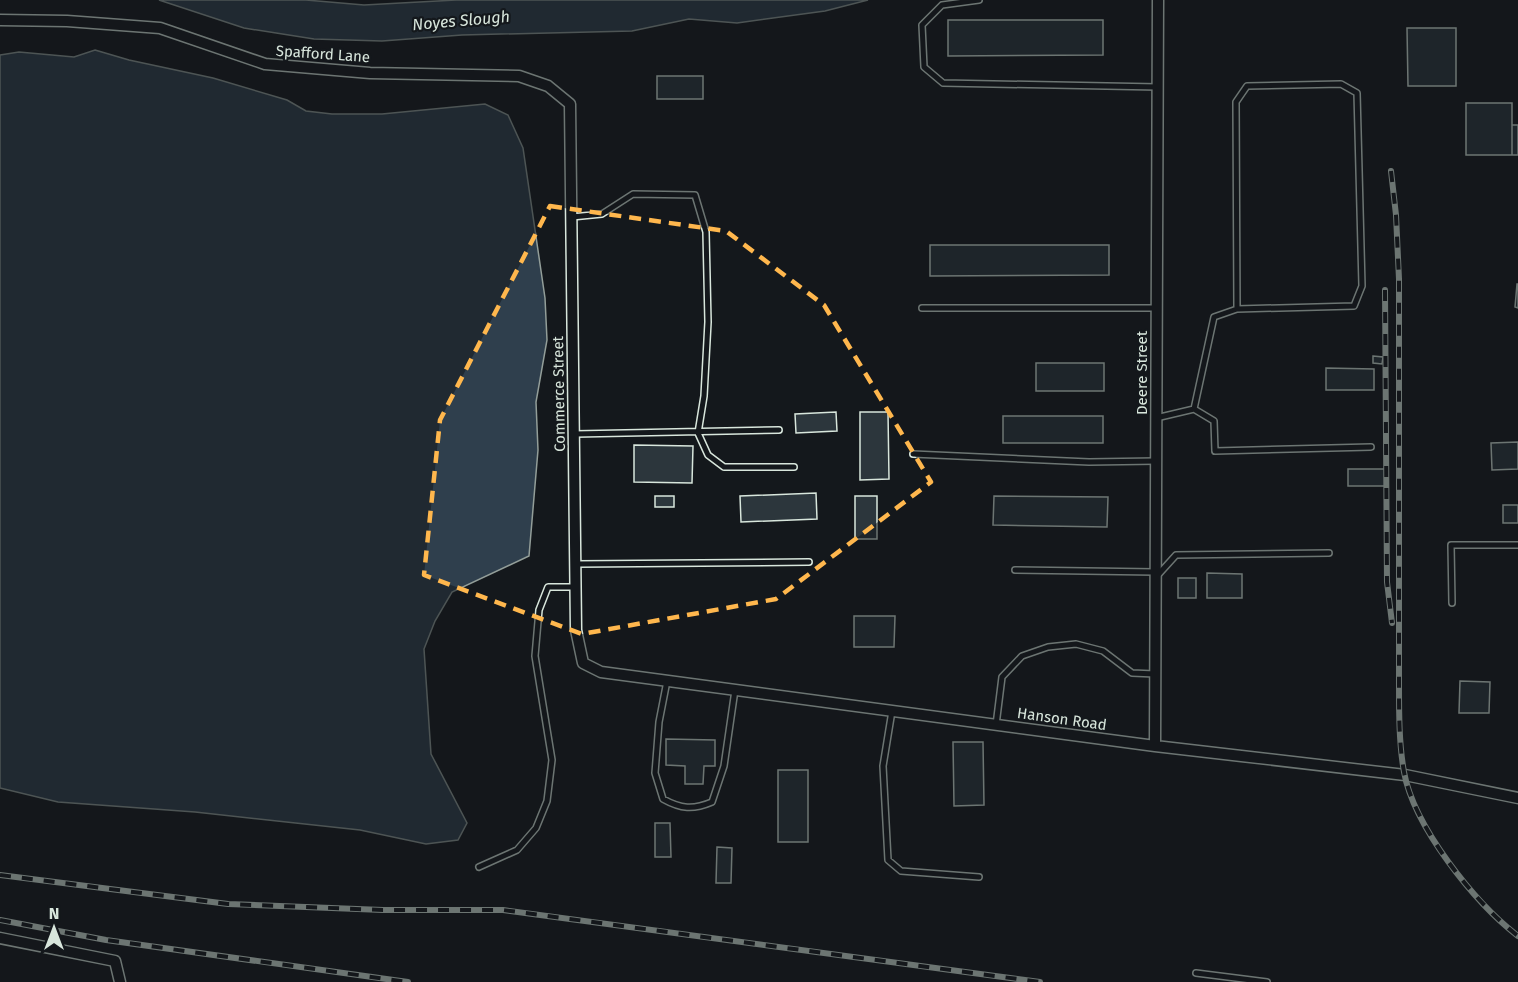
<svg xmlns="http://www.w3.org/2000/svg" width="1518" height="982" viewBox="0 0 1518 982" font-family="'Fira Sans',sans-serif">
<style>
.water{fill:#2f3f4d;stroke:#939e99;stroke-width:1.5}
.building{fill:#2c363c;stroke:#d8e6dc;stroke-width:1.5}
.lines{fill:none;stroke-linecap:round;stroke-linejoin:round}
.lane-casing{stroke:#d8e6dc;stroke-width:8}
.street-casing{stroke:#d8e6dc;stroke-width:13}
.lane{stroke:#14181c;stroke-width:5}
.street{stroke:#14181c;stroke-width:10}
.rail-casing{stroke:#d8e6dc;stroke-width:6}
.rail{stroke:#14181c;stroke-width:4;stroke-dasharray:11;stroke-linecap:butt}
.marked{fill:none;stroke:#ffb74d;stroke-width:4.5;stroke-dasharray:12 8;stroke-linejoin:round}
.labels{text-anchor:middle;stroke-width:4.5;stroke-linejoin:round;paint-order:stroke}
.street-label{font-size:15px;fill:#d8e6dc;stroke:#14181c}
.water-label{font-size:16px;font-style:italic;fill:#d8e6dc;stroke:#14181c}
</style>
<rect width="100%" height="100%" fill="#14181c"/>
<path class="water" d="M 159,0 L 306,0 L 364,5 L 456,0 L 868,0 L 825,11 L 737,23 L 689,19 L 632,31 L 462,35 L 382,41 L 314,39 L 244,28 Z
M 95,50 L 129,60 L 213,78 L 287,100 L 306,111 L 332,114 L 382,114 L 485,104 L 508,115 L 523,148 L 545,298 L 547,340 L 536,402 L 538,450 L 529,556 L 452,592 L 435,621 L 424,649 L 431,754 L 467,823 L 458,840 L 426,844 L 360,830 L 195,812 L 58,802 L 0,788 L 0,55 L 19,52 L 74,57 Z"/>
<path class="building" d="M 948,20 L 1103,20 L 1103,55 L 948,56 Z
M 1407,28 L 1456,28 L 1456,86 L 1408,86 Z
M 657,76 L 703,76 L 703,99 L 657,99 Z
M 1466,103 L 1512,103 L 1512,155 L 1466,155 Z
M 1512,125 L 1518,125 L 1518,155 L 1512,155 Z
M 930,245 L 1109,245 L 1109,275 L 930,276 Z
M 1517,284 L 1518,284 L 1518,308 L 1515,307 Z
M 1373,356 L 1383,357 L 1382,364 L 1373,363 Z
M 1036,363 L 1104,363 L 1104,391 L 1036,391 Z
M 1326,368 L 1374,369 L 1374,390 L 1326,390 Z
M 836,412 L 837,431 L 796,433 L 795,414 Z
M 860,412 L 888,412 L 889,479 L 860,480 Z
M 1003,416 L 1103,416 L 1103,443 L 1003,443 Z
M 1518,442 L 1518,469 L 1492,470 L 1491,443 Z
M 634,445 L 693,446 L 692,483 L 634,482 Z
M 1348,469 L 1385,469 L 1385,486 L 1348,486 Z
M 816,493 L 817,519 L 741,522 L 740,496 Z
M 655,496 L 674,496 L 674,507 L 655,507 Z
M 855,496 L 877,496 L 877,539 L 855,539 Z
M 994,496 L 1108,497 L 1107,527 L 993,525 Z
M 1503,505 L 1518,505 L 1518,523 L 1503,523 Z
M 1207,573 L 1242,574 L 1242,598 L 1207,598 Z
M 1178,578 L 1196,578 L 1196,598 L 1178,598 Z
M 854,616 L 895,616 L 894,647 L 854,647 Z
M 1460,681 L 1490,682 L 1489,713 L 1459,713 Z
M 666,739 L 715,740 L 715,766 L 704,766 L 703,784 L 685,784 L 685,766 L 666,765 Z
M 953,742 L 983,742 L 984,805 L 954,806 Z
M 778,770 L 808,770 L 808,842 L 778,842 Z
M 655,823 L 670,823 L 671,857 L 655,857 Z
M 717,847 L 732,848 L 731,883 L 716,883 Z"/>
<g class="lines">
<defs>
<path id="lane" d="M 979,0 L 942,5 L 922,25 L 924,67 L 943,83 L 1158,87
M 572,217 L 602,214 L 633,194 L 695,195 L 706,232 L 708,322 L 704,396 L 698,433 L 708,455 L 724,467 L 794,467
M 922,308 L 1157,308
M 1194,409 L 1214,421 L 1215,451 L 1371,447
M 1156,418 L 1194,409 L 1214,317 L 1237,309 L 1354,306 L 1362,286 L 1357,93 L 1341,84 L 1247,86 L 1236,102 L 1237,309
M 575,434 L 779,430
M 913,454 L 1089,462 L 1156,461
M 577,564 L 809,562
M 1015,570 L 1155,572
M 1157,576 L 1176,555 L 1329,553
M 1452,603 L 1451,545 L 1518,545
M 667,681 L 659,722 L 655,773 L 663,799 C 681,809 693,810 712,802 L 724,766 L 735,690
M 892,711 L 883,766 L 888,860 L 901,871 L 979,877
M 996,725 L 1002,677 L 1022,656 L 1048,647 L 1076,644 L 1103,651 L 1132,673 L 1155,674
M 479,867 L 517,850 L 536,828 L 547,801 L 552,760 L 535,656 L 539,610 L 548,587 L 576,587
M 1196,973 L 1267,982"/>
<path id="street" d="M 0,20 L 67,21 L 160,28 L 265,64 L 370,73 L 519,76 L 548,86 L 570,104 L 576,630 L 583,663 L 601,672 L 1155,746 L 1405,775 L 1518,798
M 1155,746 L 1158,0
M 0,938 L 115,961 L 120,982"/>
</defs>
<use href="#lane" class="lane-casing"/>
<use href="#street" class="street-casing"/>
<use href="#lane" class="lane"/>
<use href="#street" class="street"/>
<defs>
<path id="rail" d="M 1391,171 L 1396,215 L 1399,279 L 1399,685 C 1399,714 1399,744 1404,772 C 1414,827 1475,903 1518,936
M 1385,290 L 1387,582 L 1392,623
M 0,875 L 228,904 L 383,910 L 503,910 L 1040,982
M 0,920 L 106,940 L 408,982"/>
</defs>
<use href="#rail" class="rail-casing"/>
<use href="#rail" class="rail"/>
</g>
<path d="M0 0H1518V982H0ZM 550,206 L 726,231 L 824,305 L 931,482 L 776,599 L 582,634 L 424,575 L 440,420 Z" fill="#14181c" fill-opacity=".55" fill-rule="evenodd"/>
<path class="marked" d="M 550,206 L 726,231 L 824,305 L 931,482 L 776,599 L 582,634 L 424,575 L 440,420 Z"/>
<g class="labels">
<g class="street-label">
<text transform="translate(323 54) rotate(4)" y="5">Spafford Lane</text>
<text transform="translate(1142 373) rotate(-90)" y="5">Deere Street</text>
<text transform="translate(559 394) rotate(-91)" y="5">Commerce Street</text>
<text transform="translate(1062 719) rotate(8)" y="5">Hanson Road</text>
</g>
<g class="water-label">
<text transform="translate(461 20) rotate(-5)" y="6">Noyes Slough</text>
</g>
</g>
<g transform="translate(54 928)" stroke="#14181c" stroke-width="4.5" paint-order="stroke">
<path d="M0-4.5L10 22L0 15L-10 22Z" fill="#d8e6dc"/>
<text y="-9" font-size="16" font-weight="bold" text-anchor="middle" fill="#d8e6dc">N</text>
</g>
</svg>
